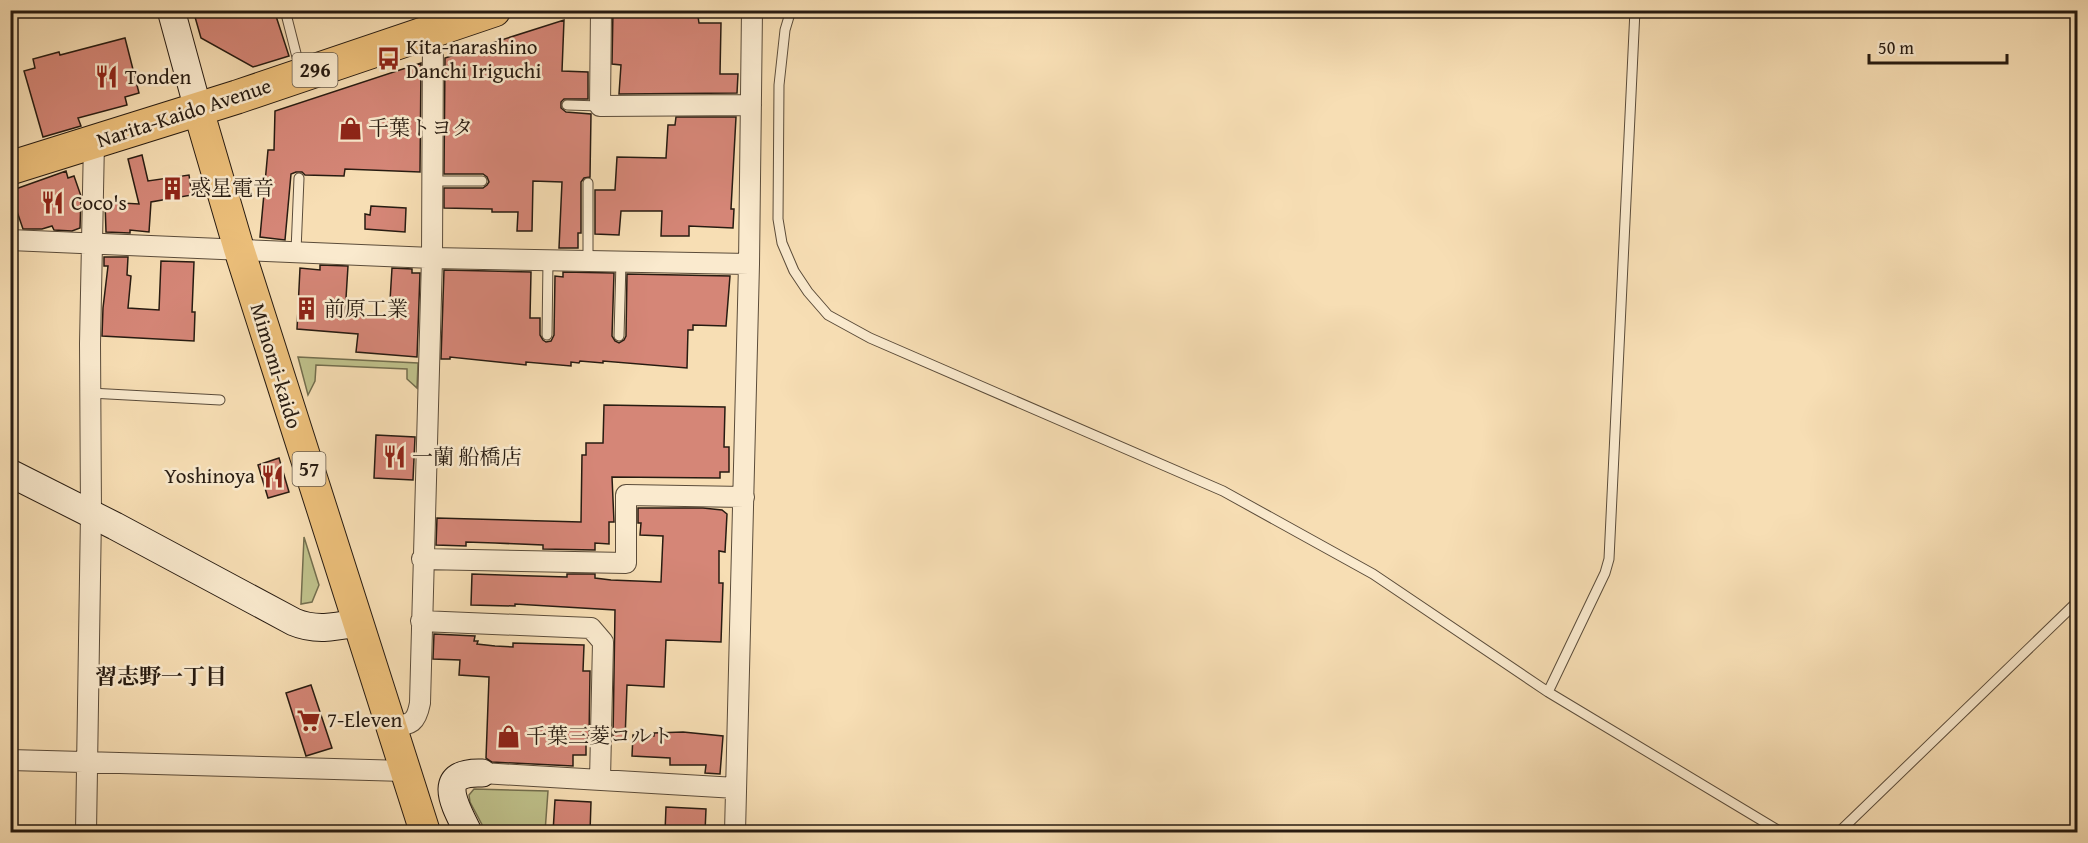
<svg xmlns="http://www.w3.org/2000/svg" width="2088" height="843" viewBox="0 0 2088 843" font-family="'Gentium Book Plus','Noto Serif JP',serif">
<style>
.green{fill:#bfc18b;stroke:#736e4e;stroke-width:1.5}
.building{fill:#d58677;stroke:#271b11;stroke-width:1.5}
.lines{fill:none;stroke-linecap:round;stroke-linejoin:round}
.lane-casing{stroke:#5b4c3a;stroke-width:11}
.street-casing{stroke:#5b4c3a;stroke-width:22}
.secondary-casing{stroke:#271b11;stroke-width:29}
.primary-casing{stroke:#271b11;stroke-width:32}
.highway-casing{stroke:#271b11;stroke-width:35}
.lane{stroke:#faeace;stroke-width:9}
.street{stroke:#faeace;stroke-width:20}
.secondary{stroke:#faeace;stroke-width:27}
.primary{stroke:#ecbf7a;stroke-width:30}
.highway{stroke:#ecbf7a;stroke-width:33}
.labels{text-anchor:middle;stroke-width:5;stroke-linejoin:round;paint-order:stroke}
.shield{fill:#faeace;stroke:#66594a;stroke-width:1.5}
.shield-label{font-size:20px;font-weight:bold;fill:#271b11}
.poi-label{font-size:21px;fill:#271b11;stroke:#faeace;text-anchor:start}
.street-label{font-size:21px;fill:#271b11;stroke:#faeace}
.neighbourhood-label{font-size:22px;font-weight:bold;fill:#271b11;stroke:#faeace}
</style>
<rect width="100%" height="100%" fill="#f7deb4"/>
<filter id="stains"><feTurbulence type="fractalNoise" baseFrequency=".00333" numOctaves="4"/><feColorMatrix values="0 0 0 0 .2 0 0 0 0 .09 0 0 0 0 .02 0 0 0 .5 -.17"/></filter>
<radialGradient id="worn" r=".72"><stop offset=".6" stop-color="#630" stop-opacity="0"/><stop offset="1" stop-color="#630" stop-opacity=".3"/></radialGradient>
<path class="green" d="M 298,357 L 418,363 L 417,388 L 407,379 L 407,369 L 316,365 L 315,381 L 308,395 Z
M 304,537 L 319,585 L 312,602 L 301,604 Z
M 474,789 L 548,791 L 545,832 L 486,832 L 470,802 L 469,795 Z"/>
<path class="building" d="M 193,10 L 274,10 L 289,56 L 253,67 L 201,38 Z
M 613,10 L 697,10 L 699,23 L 721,23 L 720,74 L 738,74 L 737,93 L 619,94 L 621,65 L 612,64 Z
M 564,20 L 562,71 L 588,72 L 588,99 L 564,99 L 561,102 L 561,108 L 566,112 L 591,114 L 590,177 L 584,178 L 581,182 L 581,233 L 578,233 L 578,248 L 559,248 L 562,182 L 533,181 L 532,231 L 517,231 L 518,212 L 492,212 L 492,209 L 444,208 L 444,188 L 483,188 L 487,185 L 489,182 L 487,177 L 483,174 L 444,174 L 445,58 Z
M 125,38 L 139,93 L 125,97 L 127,105 L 78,118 L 81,126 L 43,137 L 24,71 L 35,68 L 33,59 L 59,52 L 60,55 Z
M 421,63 L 420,172 L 345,169 L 344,176 L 305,175 L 302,172 L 296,172 L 291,174 L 285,240 L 260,237 L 268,150 L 274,150 L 275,111 Z
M 676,117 L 736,117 L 731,209 L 734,209 L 733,228 L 689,226 L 689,236 L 661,236 L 662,211 L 621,211 L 619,235 L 595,234 L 595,190 L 615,190 L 617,157 L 666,158 L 668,125 L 675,125 Z
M 142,155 L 148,181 L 189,175 L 192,195 L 151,202 L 149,232 L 130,230 L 130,233 L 106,232 L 105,202 L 139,204 L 128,159 Z
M 66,171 L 68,178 L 74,176 L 81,196 L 80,228 L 72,231 L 54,230 L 52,226 L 42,229 L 23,229 L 10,191 Z
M 371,206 L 406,208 L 405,232 L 365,229 L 365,214 L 370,215 Z
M 104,257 L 128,257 L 127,275 L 131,276 L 128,308 L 159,310 L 161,261 L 194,262 L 192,312 L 195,312 L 194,341 L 102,336 L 103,308 L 108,266 L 104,266 Z
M 320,265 L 348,266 L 345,314 L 389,317 L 392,268 L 412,269 L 412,273 L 420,273 L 417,357 L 356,352 L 358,334 L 297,329 L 300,268 L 320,270 Z
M 444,270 L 531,272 L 530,318 L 540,318 L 540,335 L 543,340 L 546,342 L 551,341 L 554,335 L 555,276 L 563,277 L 563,272 L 614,273 L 612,336 L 615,341 L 619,343 L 624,340 L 626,336 L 627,274 L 730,276 L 726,326 L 693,325 L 693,330 L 688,330 L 687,368 L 603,361 L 603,363 L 580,361 L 579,363 L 571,362 L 571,366 L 526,362 L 526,365 L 450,357 L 450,359 L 441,359 Z
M 604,405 L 725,407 L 724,447 L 729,447 L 729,472 L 720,472 L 720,478 L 612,477 L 614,522 L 609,522 L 609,544 L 595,543 L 595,550 L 543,549 L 543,545 L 495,543 L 466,542 L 466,546 L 436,545 L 437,518 L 581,522 L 582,455 L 586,455 L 586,443 L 603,443 Z
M 376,435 L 415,437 L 413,480 L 374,478 Z
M 279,458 L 289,492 L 268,498 L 258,465 Z
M 638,508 L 703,508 L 722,510 L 727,514 L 725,552 L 719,551 L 719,583 L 723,583 L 721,642 L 666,640 L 664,687 L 627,685 L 625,740 L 613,739 L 615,610 L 515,604 L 515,606 L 471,605 L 472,574 L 567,577 L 567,574 L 595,574 L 595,578 L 611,580 L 661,582 L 663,536 L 640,535 L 641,523 L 638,523 Z
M 434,634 L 475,636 L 474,641 L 478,641 L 477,644 L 495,646 L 513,647 L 513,643 L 584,645 L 583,671 L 590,671 L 589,738 L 586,738 L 586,755 L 573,755 L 573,766 L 492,762 L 486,758 L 489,677 L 459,675 L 460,660 L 433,659 Z
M 311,685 L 332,748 L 306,756 L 286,693 Z
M 683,732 L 723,736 L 720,774 L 705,773 L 706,765 L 670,765 L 670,758 L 632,756 L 633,735 L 654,736 L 654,733 Z
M 555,800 L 591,802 L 590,832 L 553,832 Z
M 666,807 L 706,809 L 705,832 L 665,832 Z"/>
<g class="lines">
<defs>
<path id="lane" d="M 285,10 L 300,69
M 791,10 L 785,30 L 779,85 L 778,219 L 782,243 L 794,271 L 808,292 L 828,315 L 870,338 L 1223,491 L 1373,574 L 1548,692 L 1781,832
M 567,105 L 600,106
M 432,181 L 482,181
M 296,251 L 299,178
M 588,262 L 588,183
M 547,335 L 548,261
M 619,336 L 621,262
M 90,393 L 220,400
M 1548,692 L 1605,573 L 1609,559 L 1635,10
M 1839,832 L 2078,601"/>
<path id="street" d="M 601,10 L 600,106 L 751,105
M 10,240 L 432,258 L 749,264
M 422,559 L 626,563 L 626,495 L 744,497
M 421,621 L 591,628 L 603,642 L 600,780
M 391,727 C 411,724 416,724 420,703 L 432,258 L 433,30
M 10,760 L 405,771
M 482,773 L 736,788
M 86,832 L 91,514 L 90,344 L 94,141
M 735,832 L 749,264 L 752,10"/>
<path id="secondary" d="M 171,10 L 198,109
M 10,473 L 115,526 L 294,622 C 315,631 335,627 357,623
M 468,832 C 456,807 433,771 482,773"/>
<path id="primary" d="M 198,109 L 239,249 L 425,832"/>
<path id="highway" d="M 10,168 L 237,97 L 494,10"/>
</defs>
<use href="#lane" class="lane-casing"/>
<use href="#street" class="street-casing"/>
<use href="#secondary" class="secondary-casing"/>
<use href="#primary" class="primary-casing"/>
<use href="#highway" class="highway-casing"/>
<use href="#lane" class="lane"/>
<use href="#street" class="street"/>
<use href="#secondary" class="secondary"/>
<use href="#primary" class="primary"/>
<use href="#highway" class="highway"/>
</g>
<defs>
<symbol id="bus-bare" viewBox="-9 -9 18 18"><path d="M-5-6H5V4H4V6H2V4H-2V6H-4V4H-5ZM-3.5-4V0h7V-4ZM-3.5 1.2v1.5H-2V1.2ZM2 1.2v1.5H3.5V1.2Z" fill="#8f2418" stroke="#faeace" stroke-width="2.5" paint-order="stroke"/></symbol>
<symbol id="restaurant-bare" viewBox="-9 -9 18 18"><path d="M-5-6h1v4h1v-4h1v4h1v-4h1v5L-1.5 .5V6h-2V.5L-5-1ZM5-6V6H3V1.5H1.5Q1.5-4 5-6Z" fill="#8f2418" stroke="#faeace" stroke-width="2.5" paint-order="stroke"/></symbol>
<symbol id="shop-bare" viewBox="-9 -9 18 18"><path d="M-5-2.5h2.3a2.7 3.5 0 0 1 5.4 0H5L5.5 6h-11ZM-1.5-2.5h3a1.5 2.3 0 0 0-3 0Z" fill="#8f2418" stroke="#faeace" stroke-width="2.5" paint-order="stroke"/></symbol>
<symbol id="building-bare" viewBox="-9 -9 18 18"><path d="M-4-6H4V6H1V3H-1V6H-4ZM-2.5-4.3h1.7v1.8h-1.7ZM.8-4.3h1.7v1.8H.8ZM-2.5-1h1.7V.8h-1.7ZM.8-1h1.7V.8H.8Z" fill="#8f2418" stroke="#faeace" stroke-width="2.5" paint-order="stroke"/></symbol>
<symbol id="supermarket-bare" viewBox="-9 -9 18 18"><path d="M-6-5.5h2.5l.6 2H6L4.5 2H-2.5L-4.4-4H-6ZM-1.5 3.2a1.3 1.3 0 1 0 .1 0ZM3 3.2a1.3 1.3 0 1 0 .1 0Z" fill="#8f2418" stroke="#faeace" stroke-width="2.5" paint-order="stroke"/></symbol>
</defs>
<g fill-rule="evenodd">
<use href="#bus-bare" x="372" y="42" width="33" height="33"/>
<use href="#restaurant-bare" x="90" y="60" width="33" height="33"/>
<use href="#shop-bare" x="334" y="112" width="33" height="33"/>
<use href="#building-bare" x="156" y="172" width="33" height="33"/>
<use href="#restaurant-bare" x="36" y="186" width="33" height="33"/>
<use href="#building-bare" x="290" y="292" width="33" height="33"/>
<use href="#restaurant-bare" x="378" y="440" width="33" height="33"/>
<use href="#restaurant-bare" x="256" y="460" width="33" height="33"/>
<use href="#supermarket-bare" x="292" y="704" width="33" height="33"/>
<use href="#shop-bare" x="492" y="720" width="33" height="33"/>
</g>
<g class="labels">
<g class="shield">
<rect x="292.5" y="53" width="45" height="34" rx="4.5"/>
<rect x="292.5" y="452" width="33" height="34" rx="4.5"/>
</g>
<g class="shield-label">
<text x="315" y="77">296</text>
<text x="309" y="476">57</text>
</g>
<g class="poi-label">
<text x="406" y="54">Kita-narashino<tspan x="406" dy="24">Danchi Iriguchi</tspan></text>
<text x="125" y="84">Tonden</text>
<text x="368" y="135">千葉トヨタ</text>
<text x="190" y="195">惑星電音</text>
<text x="71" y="210">Coco's</text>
<text x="324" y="316">前原工業</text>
<text x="412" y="464">一蘭 船橋店</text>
<text x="255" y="483" text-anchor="end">Yoshinoya</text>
<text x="327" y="727">7-Eleven</text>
<text x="526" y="743">千葉三菱コルト</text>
</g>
<g class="street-label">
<text transform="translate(184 113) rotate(-18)" y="7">Narita-Kaido Avenue</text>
<text transform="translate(276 366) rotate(73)" y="7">Mimomi-kaido</text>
</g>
<g class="neighbourhood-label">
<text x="161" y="684">習志野一丁目</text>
</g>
</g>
<rect width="2088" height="843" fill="none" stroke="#f7deb4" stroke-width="36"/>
<rect x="12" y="12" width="2064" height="819" fill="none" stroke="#271b11" stroke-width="3"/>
<rect x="18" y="18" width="2052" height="807" fill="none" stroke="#271b11" stroke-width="1.5"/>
<path d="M1869 54v9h138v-9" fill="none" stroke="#271b11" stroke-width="3"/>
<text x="1878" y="54" font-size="18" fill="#271b11" stroke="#faeace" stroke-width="4.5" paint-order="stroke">50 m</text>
<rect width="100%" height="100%" filter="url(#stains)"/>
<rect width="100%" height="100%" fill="url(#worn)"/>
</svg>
